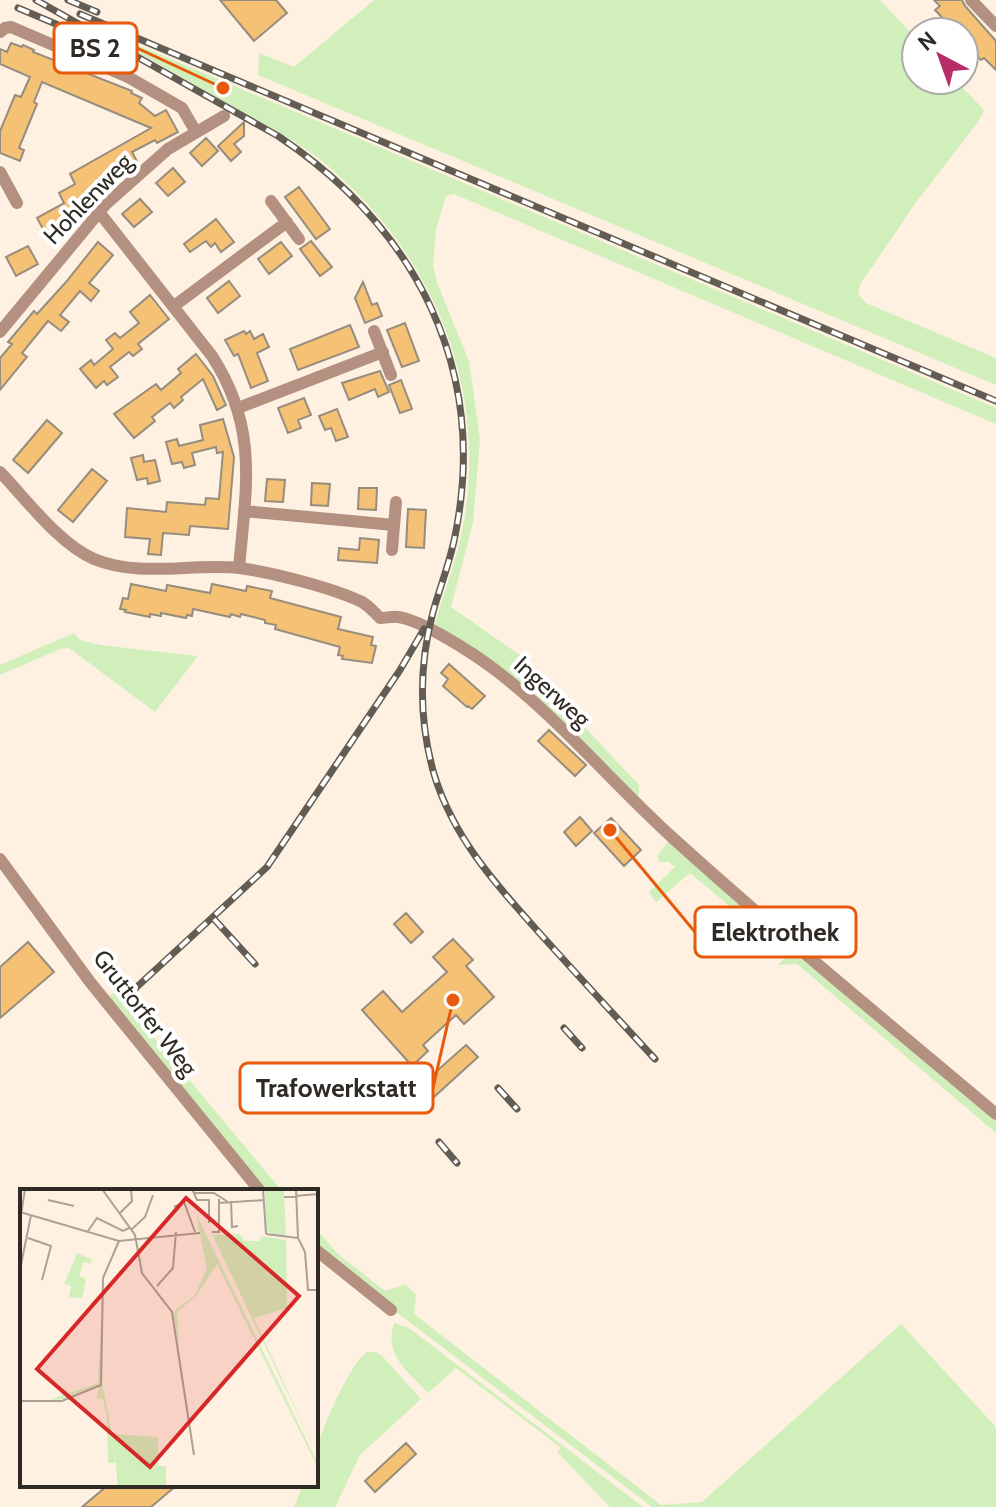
<svg xmlns="http://www.w3.org/2000/svg" width="996" height="1507" viewBox="0 0 996 1507" font-family="Cabin,sans-serif">
<style>
.green{fill:#d0efbb}
.building{fill:#f5c174;stroke:#978d7e;stroke-width:2}
.lines{fill:none;stroke-linecap:round;stroke-linejoin:round}
.street{stroke:#b49080;stroke-width:12}
.rail-casing{stroke:#635c53;stroke-width:7}
.rail{stroke:#fff;stroke-width:4;stroke-dasharray:12;stroke-linecap:butt}
.labels{text-anchor:middle;stroke-width:8;stroke-linejoin:round;paint-order:stroke}
.street-label{font-size:24px;fill:#2f2a24;stroke:#fff}
.inset-road{fill:none;stroke:#aba195;stroke-width:2}
.view{fill:#d62828;fill-opacity:0.15;stroke:#d62828;stroke-width:4}
.inset-edge{fill:none;stroke:#2f2a24;stroke-width:4}
.leader{fill:none;stroke:#e8590c;stroke-width:3}
.callout-dot{fill:#e8590c;stroke:#fff;stroke-width:3}
.callout{fill:#fff;stroke:#e8590c;stroke-width:3}
.callout-label{font-size:26px;text-anchor:middle;font-weight:bold;fill:#2f2a24}
</style>
<rect width="100%" height="100%" fill="#fef1e1"/>
<path class="green" d="M 374,0 L 880,0 L 916,38 L 916,80 L 955,80 L 984,110 L 978,122 L 917,201 L 861,283 L 858,294 L 866,303 L 996,358 L 996,385 L 258,75 L 259,53 L 294,67 Z
M 116,36 L 996,408 L 996,424 L 454,194 L 446,196 L 436,230 L 433,264 L 436,280 L 469,361 L 480,439 L 473,523 L 451,607 L 524,658 L 550,690 L 639,785 L 639,794 L 635,800 L 534,701 L 433,630 C 442,598 455,565 462,532 C 491,387 431,247 317,157 C 295,140 269,127 245,113 C 201,88 158,63 113,39 Z
M 74,633 L 80,640 L 100,645 L 198,656 L 155,712 L 69,648 L 60,649 L 0,675 L 0,665 Z
M 671,838 L 780,936 L 778,952 L 771,957 L 769,955 L 770,940 L 690,873 L 656,902 L 649,892 L 675,867 L 669,862 L 659,862 L 658,855 Z
M 796,954 L 996,1117 L 996,1133 L 797,964 L 778,965 L 787,956 Z
M 115,991 L 282,1191 L 262,1191 L 106,999 Z
M 316,1229 L 338,1254 L 385,1291 L 406,1284 L 416,1295 L 414,1314 L 661,1505 L 702,1502 L 901,1324 L 996,1427 L 996,1507 L 652,1507 L 353,1279 L 316,1249 Z
M 394,1323 L 409,1328 L 643,1507 L 610,1507 L 557,1452 L 561,1448 L 456,1368 L 428,1393 C 407,1370 384,1356 394,1323 Z
M 367,1352 L 376,1352 L 383,1357 L 421,1399 L 360,1455 L 335,1507 L 294,1507 L 303,1485 L 316,1485 C 316,1475 314,1463 316,1453 C 319,1434 351,1361 367,1352 Z"/>
<path class="building" d="M 220,0 L 276,0 L 287,13 L 254,41 Z
M 934,0 L 962,0 L 965,6 L 996,41 L 996,70 L 984,58 L 981,60 L 964,43 L 964,32 L 956,32 L 935,10 L 940,6 Z
M 11,43 L 22,47 L 23,45 L 34,50 L 33,52 L 132,91 L 131,93 L 142,98 L 139,103 L 155,116 L 166,110 L 178,132 L 157,143 L 155,140 L 132,152 L 138,163 L 110,179 L 113,185 L 86,200 L 89,207 L 63,222 L 67,230 L 49,240 L 37,218 L 64,203 L 59,193 L 75,184 L 70,174 L 151,128 L 42,82 L 34,102 L 37,104 L 19,148 L 24,150 L 20,161 L 0,153 L 0,131 L 15,95 L 21,97 L 30,77 L 0,64 L 0,49 L 7,52 Z
M 244,122 L 244,136 L 234,144 L 241,152 L 231,161 L 218,146 Z
M 206,138 L 218,151 L 202,166 L 190,153 Z
M 173,168 L 185,182 L 168,196 L 156,183 Z
M 299,187 L 330,229 L 316,239 L 285,197 Z
M 140,199 L 152,212 L 134,227 L 122,214 Z
M 216,219 L 234,242 L 221,252 L 215,243 L 211,247 L 206,241 L 190,252 L 184,244 Z
M 311,241 L 332,267 L 320,276 L 300,249 Z
M 98,242 L 113,255 L 89,283 L 99,291 L 91,301 L 80,291 L 60,315 L 69,322 L 61,331 L 48,321 L 22,353 L 27,357 L 0,390 L 0,358 L 12,344 L 8,342 L 34,311 L 37,314 L 66,282 Z
M 281,242 L 292,256 L 269,274 L 258,259 Z
M 28,246 L 38,264 L 16,276 L 6,257 Z
M 229,281 L 240,296 L 218,313 L 207,298 Z
M 363,282 L 372,305 L 377,303 L 382,316 L 365,323 L 355,298 Z
M 150,295 L 169,319 L 138,344 L 142,349 L 133,356 L 129,352 L 110,367 L 118,377 L 107,385 L 104,381 L 96,388 L 80,369 L 91,360 L 94,365 L 113,349 L 106,340 L 115,333 L 120,338 L 139,323 L 130,312 Z
M 405,323 L 419,361 L 402,367 L 387,330 Z
M 350,325 L 359,347 L 298,370 L 290,349 Z
M 244,331 L 246,334 L 250,331 L 254,339 L 263,334 L 269,347 L 257,353 L 268,381 L 251,388 L 238,354 L 234,356 L 225,340 Z
M 196,354 L 213,376 L 226,405 L 217,410 L 203,379 L 181,397 L 183,400 L 174,408 L 170,403 L 152,417 L 155,421 L 134,438 L 114,414 L 156,384 L 161,390 L 181,373 L 178,369 Z
M 380,371 L 389,392 L 378,397 L 375,389 L 349,400 L 342,383 Z
M 401,380 L 412,409 L 400,413 L 389,385 Z
M 304,398 L 311,415 L 298,420 L 301,428 L 288,433 L 278,408 Z
M 337,409 L 348,437 L 336,441 L 331,428 L 325,430 L 319,416 Z
M 223,419 L 234,457 L 228,529 L 190,526 L 189,535 L 163,533 L 161,555 L 148,554 L 150,539 L 125,537 L 127,508 L 166,512 L 167,502 L 205,505 L 206,498 L 219,499 L 223,452 L 217,453 L 216,447 L 192,453 L 195,465 L 184,468 L 182,462 L 172,464 L 166,442 L 177,439 L 179,446 L 203,440 L 200,425 Z
M 47,420 L 62,433 L 28,473 L 13,460 Z
M 143,455 L 144,462 L 155,460 L 160,481 L 148,484 L 147,478 L 137,480 L 131,458 Z
M 92,469 L 107,481 L 73,522 L 58,510 Z
M 267,479 L 285,480 L 283,502 L 265,501 Z
M 312,483 L 330,484 L 328,506 L 311,505 Z
M 359,488 L 377,488 L 376,510 L 358,509 Z
M 408,509 L 426,510 L 424,548 L 406,547 Z
M 360,538 L 379,540 L 377,563 L 338,560 L 339,548 L 359,550 Z
M 131,584 L 166,591 L 167,585 L 210,593 L 212,584 L 246,591 L 247,586 L 272,591 L 270,598 L 341,617 L 338,629 L 373,637 L 371,645 L 376,646 L 372,663 L 342,659 L 343,656 L 338,655 L 340,647 L 275,629 L 276,625 L 265,623 L 265,620 L 241,614 L 240,617 L 231,614 L 230,617 L 193,609 L 192,616 L 187,615 L 186,618 L 161,613 L 161,616 L 150,614 L 150,617 L 125,612 L 126,610 L 120,609 L 123,598 L 128,599 Z
M 449,664 L 485,696 L 472,709 L 468,706 L 467,707 L 443,686 L 448,679 L 441,673 Z
M 549,730 L 586,765 L 575,776 L 538,741 Z
M 580,817 L 592,831 L 576,846 L 564,832 Z
M 611,818 L 641,850 L 624,866 L 594,833 Z
M 406,913 L 423,932 L 411,943 L 394,924 Z
M 453,939 L 473,960 L 466,966 L 494,997 L 464,1024 L 456,1015 L 423,1045 L 428,1051 L 412,1066 L 362,1010 L 383,991 L 402,1012 L 447,972 L 433,957 Z
M 28,942 L 54,972 L 0,1018 L 0,967 Z
M 466,1045 L 478,1057 L 434,1097 L 422,1084 Z
M 406,1443 L 416,1454 L 375,1492 L 365,1481 Z
M 108,1485 L 177,1485 L 151,1507 L 82,1507 Z"/>
<g class="lines">
<path class="street" d="M 971,0 L 996,26
M 0,32 L 5,28 L 11,27 L 128,77 L 182,108 L 196,132
M 0,172 L 17,203
M 271,201 L 299,239
M 99,212 L 212,356 C 259,429 246,487 239,568
M 174,306 L 287,222
M 374,331 L 391,375
M 0,332 L 106,204 L 168,149 L 224,116
M 238,408 L 383,352
M 0,472 C 26,499 59,544 94,559 C 140,578 191,563 239,568 C 271,572 333,588 362,602 C 369,606 375,613 380,618 C 386,618 393,616 398,617 C 422,620 474,654 494,669 C 560,719 613,784 674,839 C 779,934 888,1023 996,1114
M 244,511 L 394,525
M 392,550 L 396,502
M 0,859 L 90,982 L 260,1191
M 316,1250 L 391,1310"/>
<defs>
<path id="rail" d="M 36,0 L 278,136 C 416,228 489,369 455,536 C 450,562 440,587 433,612 C 419,665 419,721 434,774 C 454,840 499,888 544,938 C 581,979 618,1019 655,1059
M 68,0 L 97,12
M 18,8 L 70,30
M 80,14 L 996,401
M 214,919 L 255,964
M 127,996 L 267,867 L 400,670 L 424,629
M 564,1028 L 582,1048
M 498,1088 L 517,1109
M 439,1142 L 457,1163"/>
</defs>
<use href="#rail" class="rail-casing"/>
<use href="#rail" class="rail"/>
</g>
<g class="labels">
<g class="street-label">
<text transform="translate(88 199) rotate(-46)" y="8">Hohlenweg</text>
<text transform="translate(552 692) rotate(42)" y="8">Ingerweg</text>
<text transform="translate(145 1013) rotate(52)" y="8">Gruttorfer Weg</text>
</g>
</g>
<g transform="translate(20 1189)">
<rect width="298" height="298" fill="#fef1e1"/>
<path d="M 245,0 L 264,0 L 266,47 L 246,43 ZM 176,25 L 298,275 L 298,279 L 197,75 L 177,106 L 157,123 L 159,163 L 153,123 L 175,106 L 187,80 ZM 190,41 L 193,46 L 220,45 L 224,52 L 240,52 L 241,47 L 266,51 L 267,119 L 234,129 L 298,268 ZM 57,64 L 73,71 L 70,75 L 64,73 L 59,87 L 66,90 L 62,109 L 49,108 L 51,97 L 44,95 ZM 81,133 L 82,194 L 92,245 L 138,248 L 138,277 L 146,277 L 146,296 L 98,298 L 94,257 L 95,274 L 88,274 L 87,228 L 83,210 L 77,209 L 80,193 L 78,196 L 44,210 L 33,211 L 32,210 L 78,194 Z" fill="#d0efbb"/>
<path class="inset-road" d="M 82,0 L 115,46 L 122,84 L 152,123 L 174,266M 172,0 L 177,11 L 189,11 L 189,34M 243,0 L 246,45M 276,0 L 278,49 L 285,63 L 288,101 L 298,101M 174,4 L 194,4 L 208,13M 264,8 L 298,5M 28,11 L 54,17M 211,12 L 212,38 L 218,37M 199,14 L 244,11M 154,18 L 164,13 L 175,43M 0,23 L 99,52 L 180,44M 100,24 L 112,12 L 111,0M 0,33 L 5,0M 112,40 L 125,28 L 133,6M 68,42 L 77,29 L 103,42 L 109,39M 192,43 L 199,43 L 199,10M 246,45 L 278,49M 8,49 L 31,57 L 22,91M 0,81 L 11,26M 137,97 L 153,79 L 156,43M 0,212 L 42,212 L 81,196 L 83,89 L 99,52"/>
<path class="view" d="M 166,9 L 279,107 L 130,278 L 17,180 Z"/>
<rect width="298" height="298" class="inset-edge"/>
</g>
<path class="leader" d="M223 88L137 48M610 830L695 932M453 1000L433 1088"/>
<g class="callout-dot">
<circle cx="223" cy="88" r="8"/>
<circle cx="610" cy="830" r="8"/>
<circle cx="453" cy="1000" r="8"/>
</g>
<g class="callout">
<rect x="54" y="23" width="83" height="50" rx="8"/>
<rect x="695" y="907" width="161" height="50" rx="8"/>
<rect x="240" y="1063" width="193" height="50" rx="8"/>
</g>
<g class="callout-label">
<text x="95" y="57">BS 2</text>
<text x="775" y="941">Elektrothek</text>
<text x="336" y="1097">Trafowerkstatt</text>
</g>
<g transform="translate(940 56) rotate(319)"><circle r="38" fill="#ffffff" stroke="#acaaa7" stroke-width="2"/>
<path d="M0-6L14 30L0 20L-14 30Z" fill="#b82d66"/>
<text y="-12" font-size="22" font-weight="bold" text-anchor="middle" fill="#2f2a24">N</text>
</g>
</svg>
